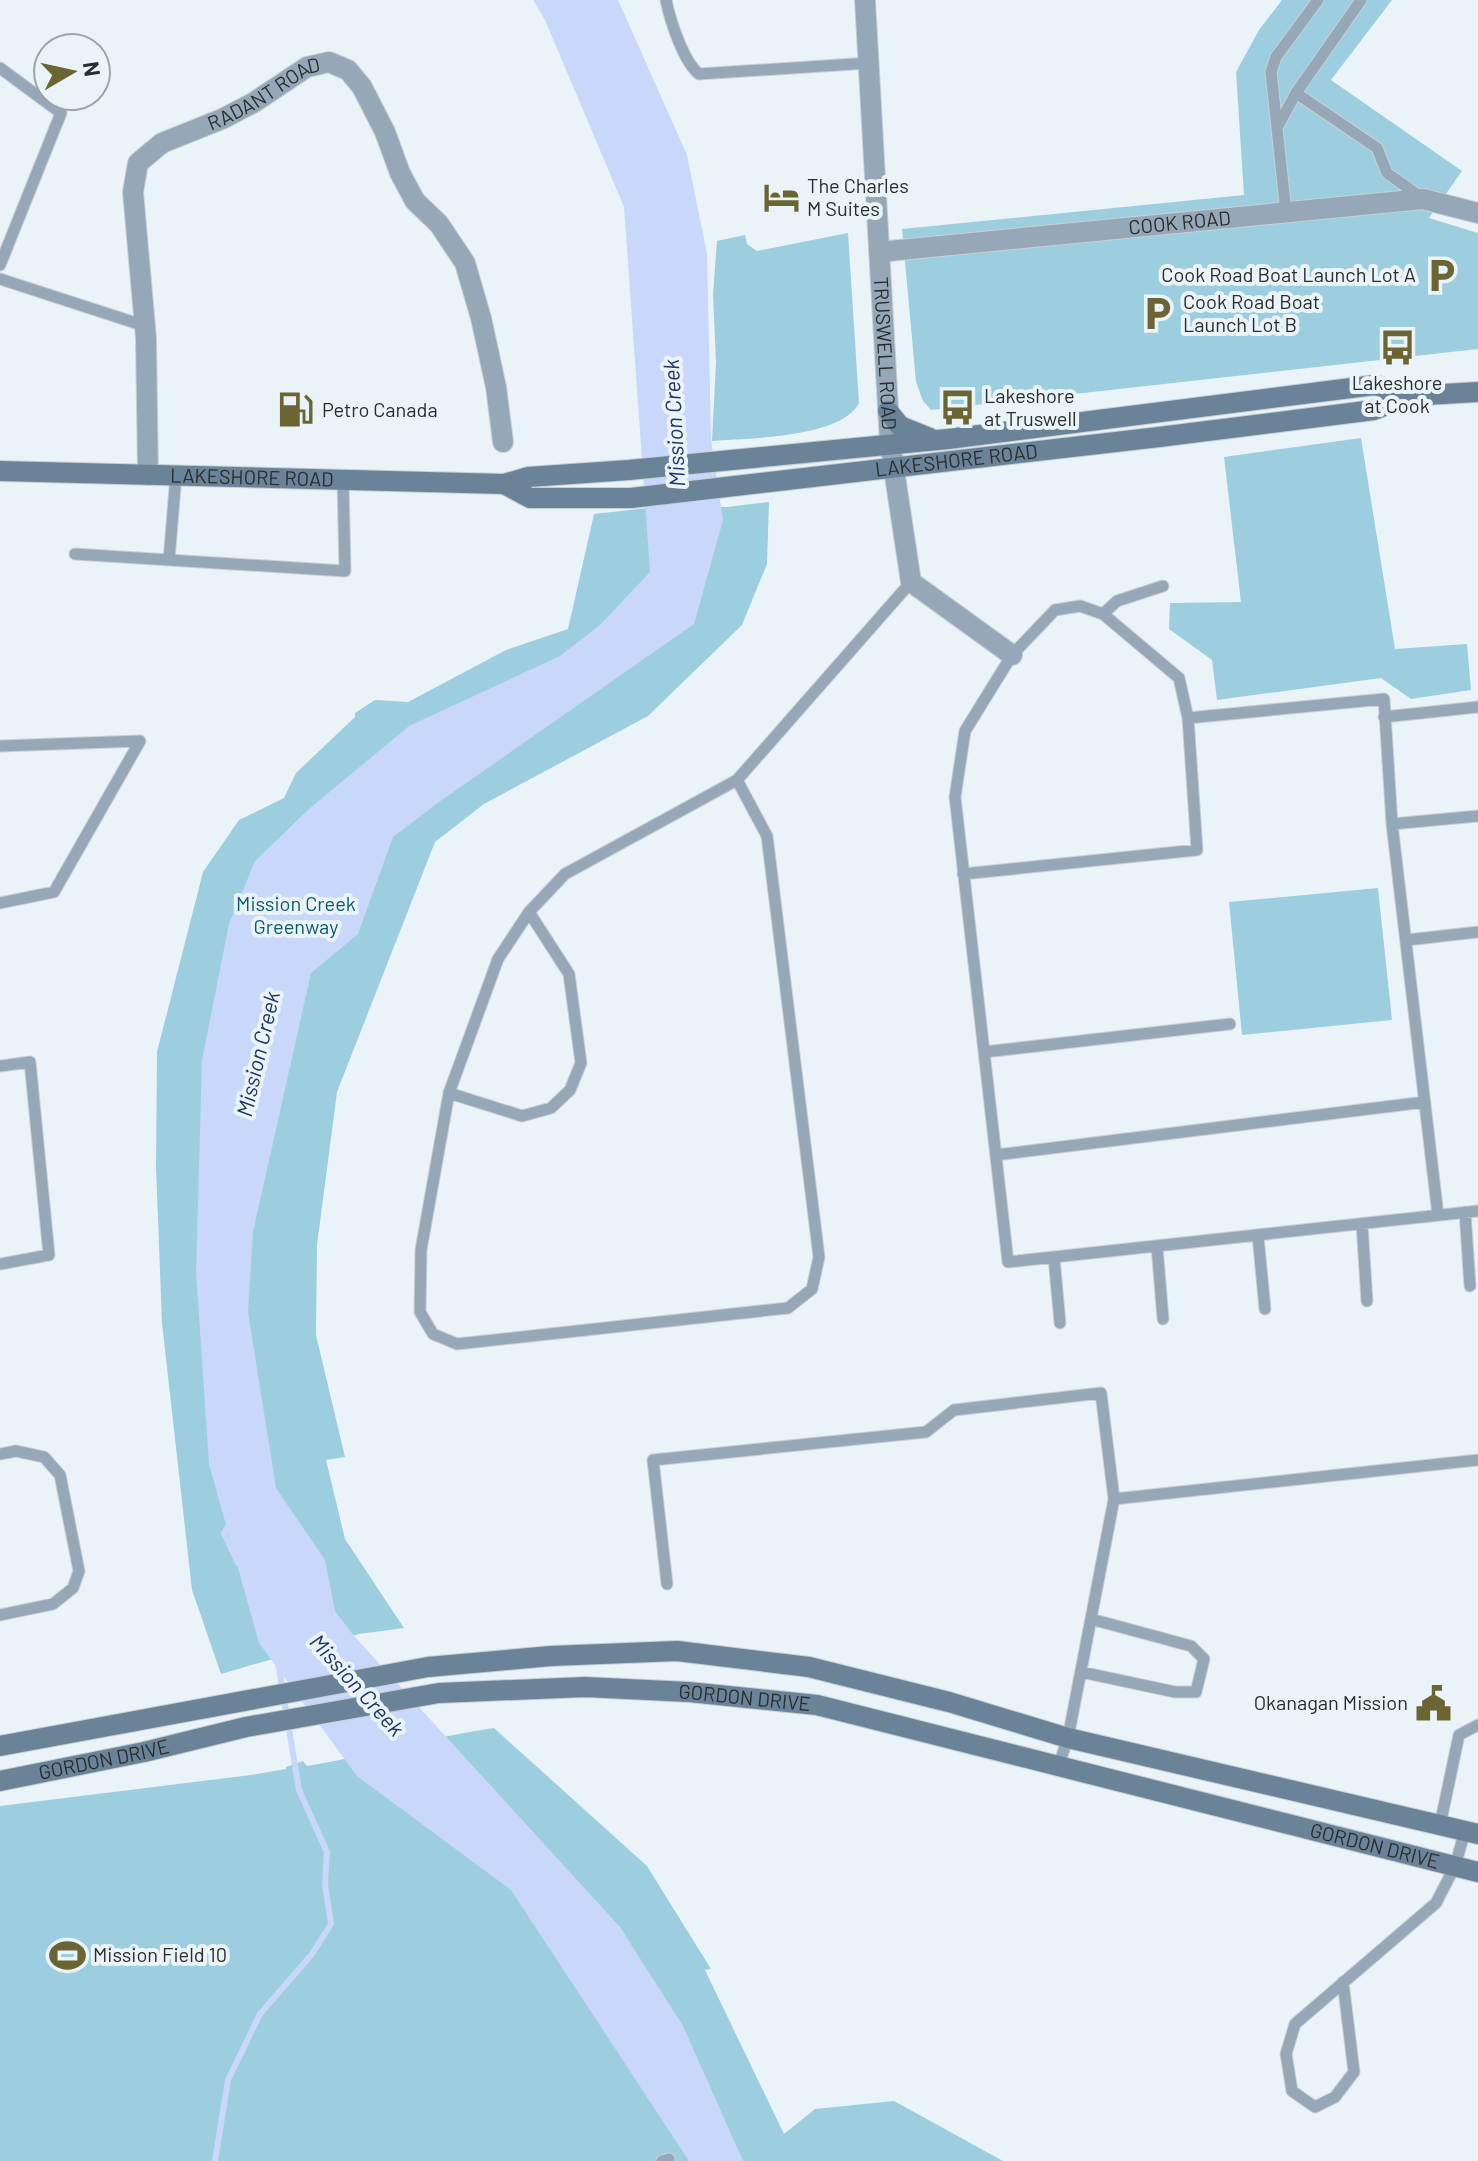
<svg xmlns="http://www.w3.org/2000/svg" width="1478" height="2161" viewBox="0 0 1478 2161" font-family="Barlow,sans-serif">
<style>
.green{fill:#9dcedf}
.water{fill:#c9d7fb}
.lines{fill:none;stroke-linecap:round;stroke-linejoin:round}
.stream{stroke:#c9d7fb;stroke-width:6}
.lane-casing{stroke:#c7d0d4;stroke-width:13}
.street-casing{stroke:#c7d0d4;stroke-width:22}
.secondary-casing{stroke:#c7d0d4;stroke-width:22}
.lane{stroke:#96a8b7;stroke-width:11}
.street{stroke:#96a8b7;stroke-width:20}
.secondary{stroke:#6a8399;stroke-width:20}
.labels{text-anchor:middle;stroke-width:8;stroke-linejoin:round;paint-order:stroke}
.street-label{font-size:20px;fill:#292d2e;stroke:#eaf4f8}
.poi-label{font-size:20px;fill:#292d2e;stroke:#eaf4f8;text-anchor:start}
.park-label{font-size:20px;fill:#095a6e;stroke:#eaf4f8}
.water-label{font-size:22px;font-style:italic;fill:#223267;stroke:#eaf4f8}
</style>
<rect width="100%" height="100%" fill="#eaf4f8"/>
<path class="green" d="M 1282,0 L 1392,0 L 1331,80 L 1462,171 L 1429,218 L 1478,233 L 1478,349 L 931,410 L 923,401 L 916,382 L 902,229 L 1244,195 L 1236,72 L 1259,30 Z
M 848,233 L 859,403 C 842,438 748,438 712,441 L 716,362 L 713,294 L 717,241 L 745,235 L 747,244 L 757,251 Z
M 1361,438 L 1395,649 L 1467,644 L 1471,690 L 1411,699 L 1381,678 L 1217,700 L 1212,660 L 1169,629 L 1170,603 L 1241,602 L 1224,457 Z
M 769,502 L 767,564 L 742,625 L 648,716 L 484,804 L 435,842 L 337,1092 L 317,1245 L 316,1335 L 345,1457 L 326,1460 L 345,1539 L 404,1628 L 359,1634 L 221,1674 L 192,1590 L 162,1323 L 156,1167 L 157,1052 L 203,872 L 239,820 L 284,798 L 296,773 L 355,717 L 355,713 L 375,700 L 408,702 L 506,650 L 568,629 L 594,514 L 657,507 L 727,507 Z
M 1378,888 L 1392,1020 L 1242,1035 L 1229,902 Z
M 494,1728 L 647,1866 L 711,1969 L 705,1970 L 784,2134 L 815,2109 L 894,2101 L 1003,2161 L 0,2161 L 0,1806 L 251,1775 L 286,1769 L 286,1767 L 303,1761 L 307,1766 C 370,1756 431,1737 494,1728 Z"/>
<path class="water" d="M 533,0 L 618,0 L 687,155 L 707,254 L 711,439 L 723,520 L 694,624 L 439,802 L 393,837 L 358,934 L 311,973 L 253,1232 L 248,1312 L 276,1488 L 325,1560 L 335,1611 L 354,1636 L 620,1927 L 683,2026 L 743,2161 L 689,2161 L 511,1890 L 357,1776 L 259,1643 L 209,1464 L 196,1272 L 202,1060 L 229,924 L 255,861 L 309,809 L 409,726 L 560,656 L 600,625 L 650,572 L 624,207 L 545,20 Z"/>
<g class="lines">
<path class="stream" d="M 230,1524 L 224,1533 L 238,1563
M 215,2161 L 228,2080 L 260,2014 L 312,1954 L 331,1924 L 325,1884 L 327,1852 L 299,1790 L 278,1662"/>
<defs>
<path id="lane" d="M 666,0 C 670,20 683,61 699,74 L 869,63
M 0,68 L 61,113 L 0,265
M 1296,93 L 1377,148 L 1387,173 L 1422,198
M 1277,128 L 1271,72 L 1276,57 L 1318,0
M 1286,213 L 1277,128 L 1296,93 L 1361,0
M 0,279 L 145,326
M 75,554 L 345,571 L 343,479
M 169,560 L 176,475
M 1103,614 L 1117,601 L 1163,586
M 1384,717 L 1478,707
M 1188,718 L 1384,699 L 1392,824 L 1438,1215
M 0,746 L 140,741 L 54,892 L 0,903
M 737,780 L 767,836 L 819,1257 L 812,1289 L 788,1308 L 457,1344 L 433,1334 L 420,1312 L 421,1250 L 449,1093 L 498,959 L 529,912 L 565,874 L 737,780 L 911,582
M 1392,824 L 1478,816
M 963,874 L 1197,850 L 1188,718 L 1179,678 L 1103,614 L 1080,606 L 1055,610 L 1012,655 L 965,731 L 955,797 L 1008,1262 L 1478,1211
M 1407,940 L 1478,932
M 984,1052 L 1230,1024
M 0,1066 L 30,1062 L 49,1255 L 0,1264
M 449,1093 L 522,1116 L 551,1108 L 570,1090 L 581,1063 L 569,974 L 529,912
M 996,1155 L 1425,1102
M 1465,1212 L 1470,1286
M 1362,1224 L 1367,1301
M 1258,1236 L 1265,1309
M 1157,1246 L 1163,1319
M 1054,1258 L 1060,1323
M 0,1454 L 16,1451 L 44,1457 L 60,1475 L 79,1571 L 73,1588 L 53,1604 L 0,1615
M 1114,1499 L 1478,1460
M 667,1584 L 653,1460 L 926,1432 L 954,1410 L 1101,1393 L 1114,1499 L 1068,1738 L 1058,1767
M 1081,1672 L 1175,1692 L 1196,1692 L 1204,1659 L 1191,1646 L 1091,1619
M 1440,1825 L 1459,1735 L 1478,1725
M 1343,1982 L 1354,2072 L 1335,2097 L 1315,2107 L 1292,2091 L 1286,2054 L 1295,2024 L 1436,1903 L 1455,1866 L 1465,1831
M 662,2161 L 669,2159"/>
<g id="street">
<path id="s1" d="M 865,0 L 890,443 L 911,582 L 1012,655"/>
<path id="s2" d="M 879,252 L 1423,199 L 1478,213"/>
<path id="s3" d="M 148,475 L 146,338 L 133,192 L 138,163 L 162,143 L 222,119 L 253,103 L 307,67 L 329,62 L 348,70 L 362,87 L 385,132 L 400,173 L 415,201 L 439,224 L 465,263 L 481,318 L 496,387 L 503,442"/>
</g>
<g id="secondary">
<path d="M 888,411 L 900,426 L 930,438"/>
<path id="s4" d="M 0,471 L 504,484 L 528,477 L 629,470 L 948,439 L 1375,385 L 1409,396"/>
<path id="s5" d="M 504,484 L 530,498 L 631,498 L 1159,437 L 1374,410 L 1409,396 L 1478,392"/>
<path d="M 0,1746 L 428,1667 L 551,1656 L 677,1651 L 809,1667 L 949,1702 L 1068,1738 L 1478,1834"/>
<path id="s6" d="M 0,1781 L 144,1752 L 246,1727 L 439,1693 L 585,1687 L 689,1692 L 817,1705 L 1478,1872"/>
</g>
</defs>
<use href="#lane" class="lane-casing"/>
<use href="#street" class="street-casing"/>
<use href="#secondary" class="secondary-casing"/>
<use href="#lane" class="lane"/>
<use href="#street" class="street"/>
<use href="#secondary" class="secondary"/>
</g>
<defs>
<symbol id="hotel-bare" viewBox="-9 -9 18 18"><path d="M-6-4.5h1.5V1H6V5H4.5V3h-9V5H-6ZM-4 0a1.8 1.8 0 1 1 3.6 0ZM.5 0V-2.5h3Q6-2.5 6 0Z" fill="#6a6532" stroke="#eaf4f8" stroke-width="2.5" paint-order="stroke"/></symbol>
<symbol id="parking-bare" viewBox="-9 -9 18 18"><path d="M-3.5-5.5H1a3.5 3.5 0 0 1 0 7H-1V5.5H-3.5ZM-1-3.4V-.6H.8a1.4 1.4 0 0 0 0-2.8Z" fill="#6a6532" stroke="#eaf4f8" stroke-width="2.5" paint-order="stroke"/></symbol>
<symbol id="bus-bare" viewBox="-9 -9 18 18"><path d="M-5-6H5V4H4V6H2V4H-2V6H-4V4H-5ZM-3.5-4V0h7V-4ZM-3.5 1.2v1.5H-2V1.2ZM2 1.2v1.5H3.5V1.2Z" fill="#6a6532" stroke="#eaf4f8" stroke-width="2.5" paint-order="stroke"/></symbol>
<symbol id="fuel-bare" viewBox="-9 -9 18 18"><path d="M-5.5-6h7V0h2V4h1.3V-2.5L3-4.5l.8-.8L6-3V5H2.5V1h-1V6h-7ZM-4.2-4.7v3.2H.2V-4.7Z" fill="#6a6532" stroke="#eaf4f8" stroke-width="2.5" paint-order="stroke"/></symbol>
<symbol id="civic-bare" viewBox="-9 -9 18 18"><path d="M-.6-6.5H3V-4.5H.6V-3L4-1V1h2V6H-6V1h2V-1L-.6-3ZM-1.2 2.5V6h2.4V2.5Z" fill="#6a6532" stroke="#eaf4f8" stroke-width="2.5" paint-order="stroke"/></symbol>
<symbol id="stadium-bare" viewBox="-9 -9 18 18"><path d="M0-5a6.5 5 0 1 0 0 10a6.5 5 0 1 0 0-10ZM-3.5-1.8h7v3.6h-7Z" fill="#6a6532" stroke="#eaf4f8" stroke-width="2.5" paint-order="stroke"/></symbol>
</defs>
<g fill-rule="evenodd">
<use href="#hotel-bare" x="756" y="172" width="51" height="51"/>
<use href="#parking-bare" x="1416" y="250" width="51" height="51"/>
<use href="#parking-bare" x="1132" y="288" width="51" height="51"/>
<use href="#bus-bare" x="1372" y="322" width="51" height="51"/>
<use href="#bus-bare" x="932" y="382" width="51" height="51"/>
<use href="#fuel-bare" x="270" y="384" width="51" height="51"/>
<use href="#civic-bare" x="1408" y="1678" width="51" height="51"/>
<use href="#stadium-bare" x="42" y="1930" width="51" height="51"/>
</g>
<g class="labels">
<g class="street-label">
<text dy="7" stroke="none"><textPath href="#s3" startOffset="458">RADANT ROAD</textPath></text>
<text dy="7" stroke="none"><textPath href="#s2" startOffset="302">COOK ROAD</textPath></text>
<text dy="7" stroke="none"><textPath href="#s1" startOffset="354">TRUSWELL ROAD</textPath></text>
<text dy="7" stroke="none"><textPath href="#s5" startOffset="458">LAKESHORE ROAD</textPath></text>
<text dy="7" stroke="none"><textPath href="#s4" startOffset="252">LAKESHORE ROAD</textPath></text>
<text dy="7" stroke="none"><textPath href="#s6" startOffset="754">GORDON DRIVE</textPath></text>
<text dy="7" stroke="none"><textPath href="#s6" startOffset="106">GORDON DRIVE</textPath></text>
<text dy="7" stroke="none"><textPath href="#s6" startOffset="1402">GORDON DRIVE</textPath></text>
</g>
<g class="poi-label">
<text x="807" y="193">The Charles<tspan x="807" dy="23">M Suites</tspan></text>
<text x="1416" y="282" text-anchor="end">Cook Road Boat Launch Lot A</text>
<text x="1183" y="309">Cook Road Boat<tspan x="1183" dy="23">Launch Lot B</tspan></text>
<text x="1397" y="390" text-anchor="middle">Lakeshore<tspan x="1397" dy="23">at Cook</tspan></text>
<text x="984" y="403">Lakeshore<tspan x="984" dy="23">at Truswell</tspan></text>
<text x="322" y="417">Petro Canada</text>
<text x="1408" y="1710" text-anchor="end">Okanagan Mission</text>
<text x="93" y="1962">Mission Field 10</text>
</g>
<g class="park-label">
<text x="296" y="911">Mission Creek<tspan x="296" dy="23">Greenway</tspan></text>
</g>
<g class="water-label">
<text transform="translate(674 423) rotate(-93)" y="8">Mission Creek</text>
<text transform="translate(258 1054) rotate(-77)" y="8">Mission Creek</text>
<text transform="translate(357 1685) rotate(48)" y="8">Mission Creek</text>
</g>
</g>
<g transform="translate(72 72) rotate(81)"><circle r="38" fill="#eaf4f8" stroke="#9da4a7" stroke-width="2"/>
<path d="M0-6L14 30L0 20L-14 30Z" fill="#6a6532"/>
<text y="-12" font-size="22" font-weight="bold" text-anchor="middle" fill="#292d2e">N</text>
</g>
</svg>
